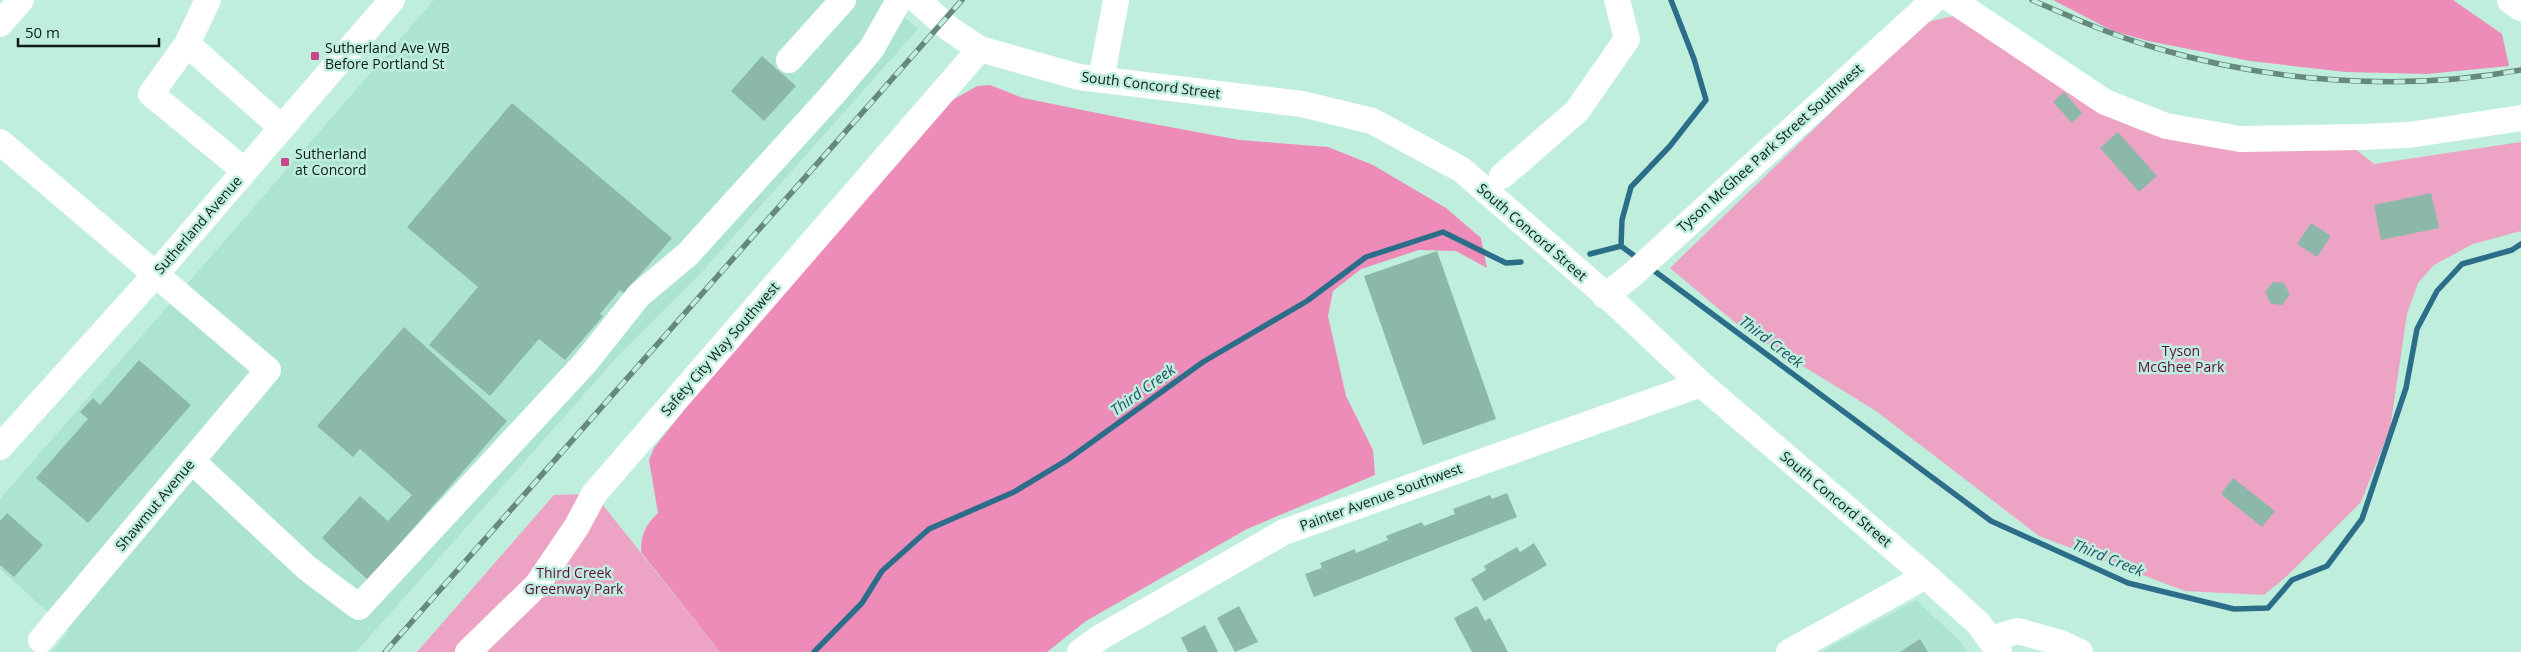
<svg xmlns="http://www.w3.org/2000/svg" width="2521" height="652" viewBox="0 0 2521 652" font-family="'Open Sans',sans-serif">
<style>
.built{fill:#ade4d1}
.green{fill:#eda4c4}
.forest{fill:#ed8cb8}
.lines{fill:none;stroke-linecap:round;stroke-linejoin:round}
.stream{stroke:#2c6e89;stroke-width:5.5}
.building{fill:#8bb8a8}
.minor{stroke:#fff;stroke-width:26}
.highway{stroke:#fff;stroke-width:28}
.rail-casing{stroke:#67887c;stroke-width:5.5}
.rail{stroke:#bfeedd;stroke-width:4;stroke-dasharray:11;stroke-linecap:butt}
.poi-dot{fill:#c9458b;stroke:#bfeedd;stroke-width:2}
.labels{text-anchor:middle;stroke-width:5;stroke-linejoin:round;paint-order:stroke}
.poi-label{font-size:14px;fill:#0d1e19;stroke:#bfeedd;text-anchor:start}
.street-label{font-size:14px;fill:#0d1e19;stroke:#bfeedd}
.park-label{font-size:14px;fill:#620b3d;stroke:#bfeedd}
.water-label{font-size:15px;font-style:italic;fill:#235268;stroke:#bfeedd}
</style>
<rect width="100%" height="100%" fill="#bfeedd"/>
<path class="built" d="M 434,0 L 885,0 L 918,29 L 700,274 L 617,357 L 356,652 L 52,652 L 69,631 L 0,569 L 0,499 Z
M 1916,600 L 1960,641 L 1967,652 L 1821,652 Z"/>
<path class="green" d="M 1953,16 L 2122,122 L 2143,131 L 2217,146 L 2351,146 L 2374,164 L 2521,142 L 2521,231 L 2473,244 L 2434,265 L 2418,283 L 2407,314 L 2390,429 L 2361,502 L 2287,576 L 2264,595 L 2185,591 L 2039,536 L 1876,411 L 1744,330 L 1670,268 L 1902,44 L 1927,22 Z
M 594,494 L 720,652 L 417,652 L 554,495 Z"/>
<path class="forest" d="M 2053,0 L 2453,0 L 2502,34 L 2509,66 L 2427,74 L 2346,72 L 2250,61 L 2148,41 L 2113,31 Z
M 990,85 L 1023,98 L 1132,120 L 1240,140 L 1328,147 L 1373,165 L 1446,208 L 1481,238 L 1487,268 L 1456,251 L 1419,250 L 1361,269 L 1333,291 L 1328,316 L 1346,396 L 1373,450 L 1375,475 L 1247,529 L 1086,621 L 1047,652 L 720,652 L 641,552 C 641,535 645,525 658,513 L 649,460 L 654,448 L 717,369 L 951,101 L 977,86 Z"/>
<g class="lines">
<path class="stream" d="M 1621,246 L 1622,220 L 1631,187 L 1670,146 L 1706,100 L 1694,59 L 1671,0
M 1590,254 L 1621,246 L 1640,260
M 1649,267 L 1991,521 L 2128,583 L 2234,609 L 2268,608 L 2292,580 L 2327,566 L 2362,519 L 2406,388 L 2417,329 L 2437,291 L 2462,264 L 2512,250 L 2521,244
M 814,652 L 862,603 L 882,571 L 929,529 L 1014,492 L 1067,460 L 1203,362 L 1307,301 L 1366,257 L 1443,232 L 1506,263 L 1521,262"/>
</g>
<path class="building" d="M 762,56 L 796,86 L 764,121 L 731,91 Z
M 2064,92 L 2082,113 L 2072,123 L 2053,102 Z
M 512,103 L 672,238 L 624,293 L 620,290 L 600,314 L 603,316 L 565,360 L 539,339 L 490,396 L 429,345 L 478,287 L 407,227 Z
M 2118,132 L 2157,176 L 2139,192 L 2100,148 Z
M 2431,193 L 2439,228 L 2381,240 L 2374,205 Z
M 2311,223 L 2331,236 L 2317,257 L 2297,244 Z
M 1437,251 L 1496,419 L 1423,445 L 1364,276 Z
M 2273,282 L 2284,283 L 2290,295 L 2282,305 L 2271,304 L 2265,292 Z
M 404,327 L 507,421 L 368,580 L 322,538 L 360,496 L 388,521 L 412,495 L 360,449 L 353,457 L 317,426 Z
M 139,360 L 191,405 L 88,523 L 36,478 L 88,419 L 80,412 L 93,398 L 100,405 Z
M 2233,478 L 2275,511 L 2262,527 L 2221,494 Z
M 1507,493 L 1517,517 L 1314,597 L 1305,574 L 1322,568 L 1320,563 L 1355,549 L 1356,553 L 1388,540 L 1386,536 L 1422,522 L 1424,526 L 1455,514 L 1453,509 L 1490,495 L 1492,499 Z
M 7,513 L 43,545 L 14,577 L 0,565 L 0,521 Z
M 1534,543 L 1547,565 L 1484,601 L 1471,579 L 1486,570 L 1484,566 L 1517,547 L 1520,552 Z
M 1239,606 L 1258,642 L 1235,652 L 1217,618 Z
M 1477,606 L 1485,621 L 1490,618 L 1508,652 L 1472,652 L 1454,618 Z
M 1205,625 L 1218,652 L 1188,652 L 1181,638 Z
M 1920,639 L 1928,652 L 1900,652 Z"/>
<g class="lines">
<path class="minor" d="M 208,0 L 187,44 L 151,94 L 245,171
M 917,0 L 951,30 L 980,49 L 1079,77 L 1302,104 L 1372,121 L 1462,170 L 1615,303 L 1701,384 L 1926,576 L 1979,624 L 1999,652
M 1952,0 L 2105,102 L 2166,126 L 2240,139 L 2360,137 L 2409,135 L 2521,118
M 0,24 L 21,0
M 187,44 L 282,128
M 789,60 L 843,0
M 1101,80 L 1116,0
M 0,142 L 268,370 L 41,640
M 1502,176 L 1577,111 L 1627,39 L 1617,0
M 1605,296 L 1632,275 L 1934,0
M 0,447 L 155,275 L 392,0
M 192,461 L 307,568 L 359,607 L 585,363 L 639,295 L 688,254 L 833,94 L 872,48 L 899,0
M 1990,639 L 2018,631 L 2061,643 L 2080,652
M 468,652 L 537,585 L 577,526 L 594,494 L 980,49
M 1080,652 L 1099,638 L 1284,532 L 1701,384
M 1789,652 L 1926,576"/>
<path class="highway" d="M 2511,0 L 2521,7"/>
<defs>
<path id="rail" d="M 2032,0 C 2073,18 2114,36 2156,48 C 2270,82 2404,92 2521,70
M 385,652 L 962,0"/>
</defs>
<use href="#rail" class="rail-casing"/>
<use href="#rail" class="rail"/>
</g>
<g class="poi-dot">
<rect x="310" y="51" width="10" height="10" rx="2.5"/>
<rect x="280" y="157" width="10" height="10" rx="2.5"/>
</g>
<g class="labels">
<g class="poi-label">
<text x="325" y="53">Sutherland Ave WB<tspan x="325" dy="16">Before Portland St</tspan></text>
<text x="295" y="159">Sutherland<tspan x="295" dy="16">at Concord</tspan></text>
</g>
<g class="street-label">
<text transform="translate(1151 85) rotate(7)" y="5">South Concord Street</text>
<text transform="translate(1770 148) rotate(-42)" y="5">Tyson McGhee Park Street Southwest</text>
<text transform="translate(198 225) rotate(-49)" y="5">Sutherland Avenue</text>
<text transform="translate(1532 232) rotate(41)" y="5">South Concord Street</text>
<text transform="translate(720 349) rotate(-49)" y="5">Safety City Way Southwest</text>
<text transform="translate(1381 497) rotate(-20)" y="5">Painter Avenue Southwest</text>
<text transform="translate(1836 499) rotate(40)" y="5">South Concord Street</text>
<text transform="translate(155 505) rotate(-50)" y="5">Shawmut Avenue</text>
</g>
<g class="park-label">
<text x="2181" y="356">Tyson<tspan x="2181" dy="16">McGhee Park</tspan></text>
<text x="574" y="578">Third Creek<tspan x="574" dy="16">Greenway Park</tspan></text>
</g>
<g class="water-label">
<text transform="translate(1771 342) rotate(37)" y="5">Third Creek</text>
<text transform="translate(1143 390) rotate(-36)" y="5">Third Creek</text>
<text transform="translate(2108 558) rotate(22)" y="5">Third Creek</text>
</g>
</g>
<path d="M18 38v8h141v-8" fill="none" stroke="#0d1e19" stroke-width="2.5"/>
<text x="25" y="38" font-size="15" fill="#0d1e19" stroke="#bfeedd" stroke-width="4" paint-order="stroke">50 m</text>
</svg>
